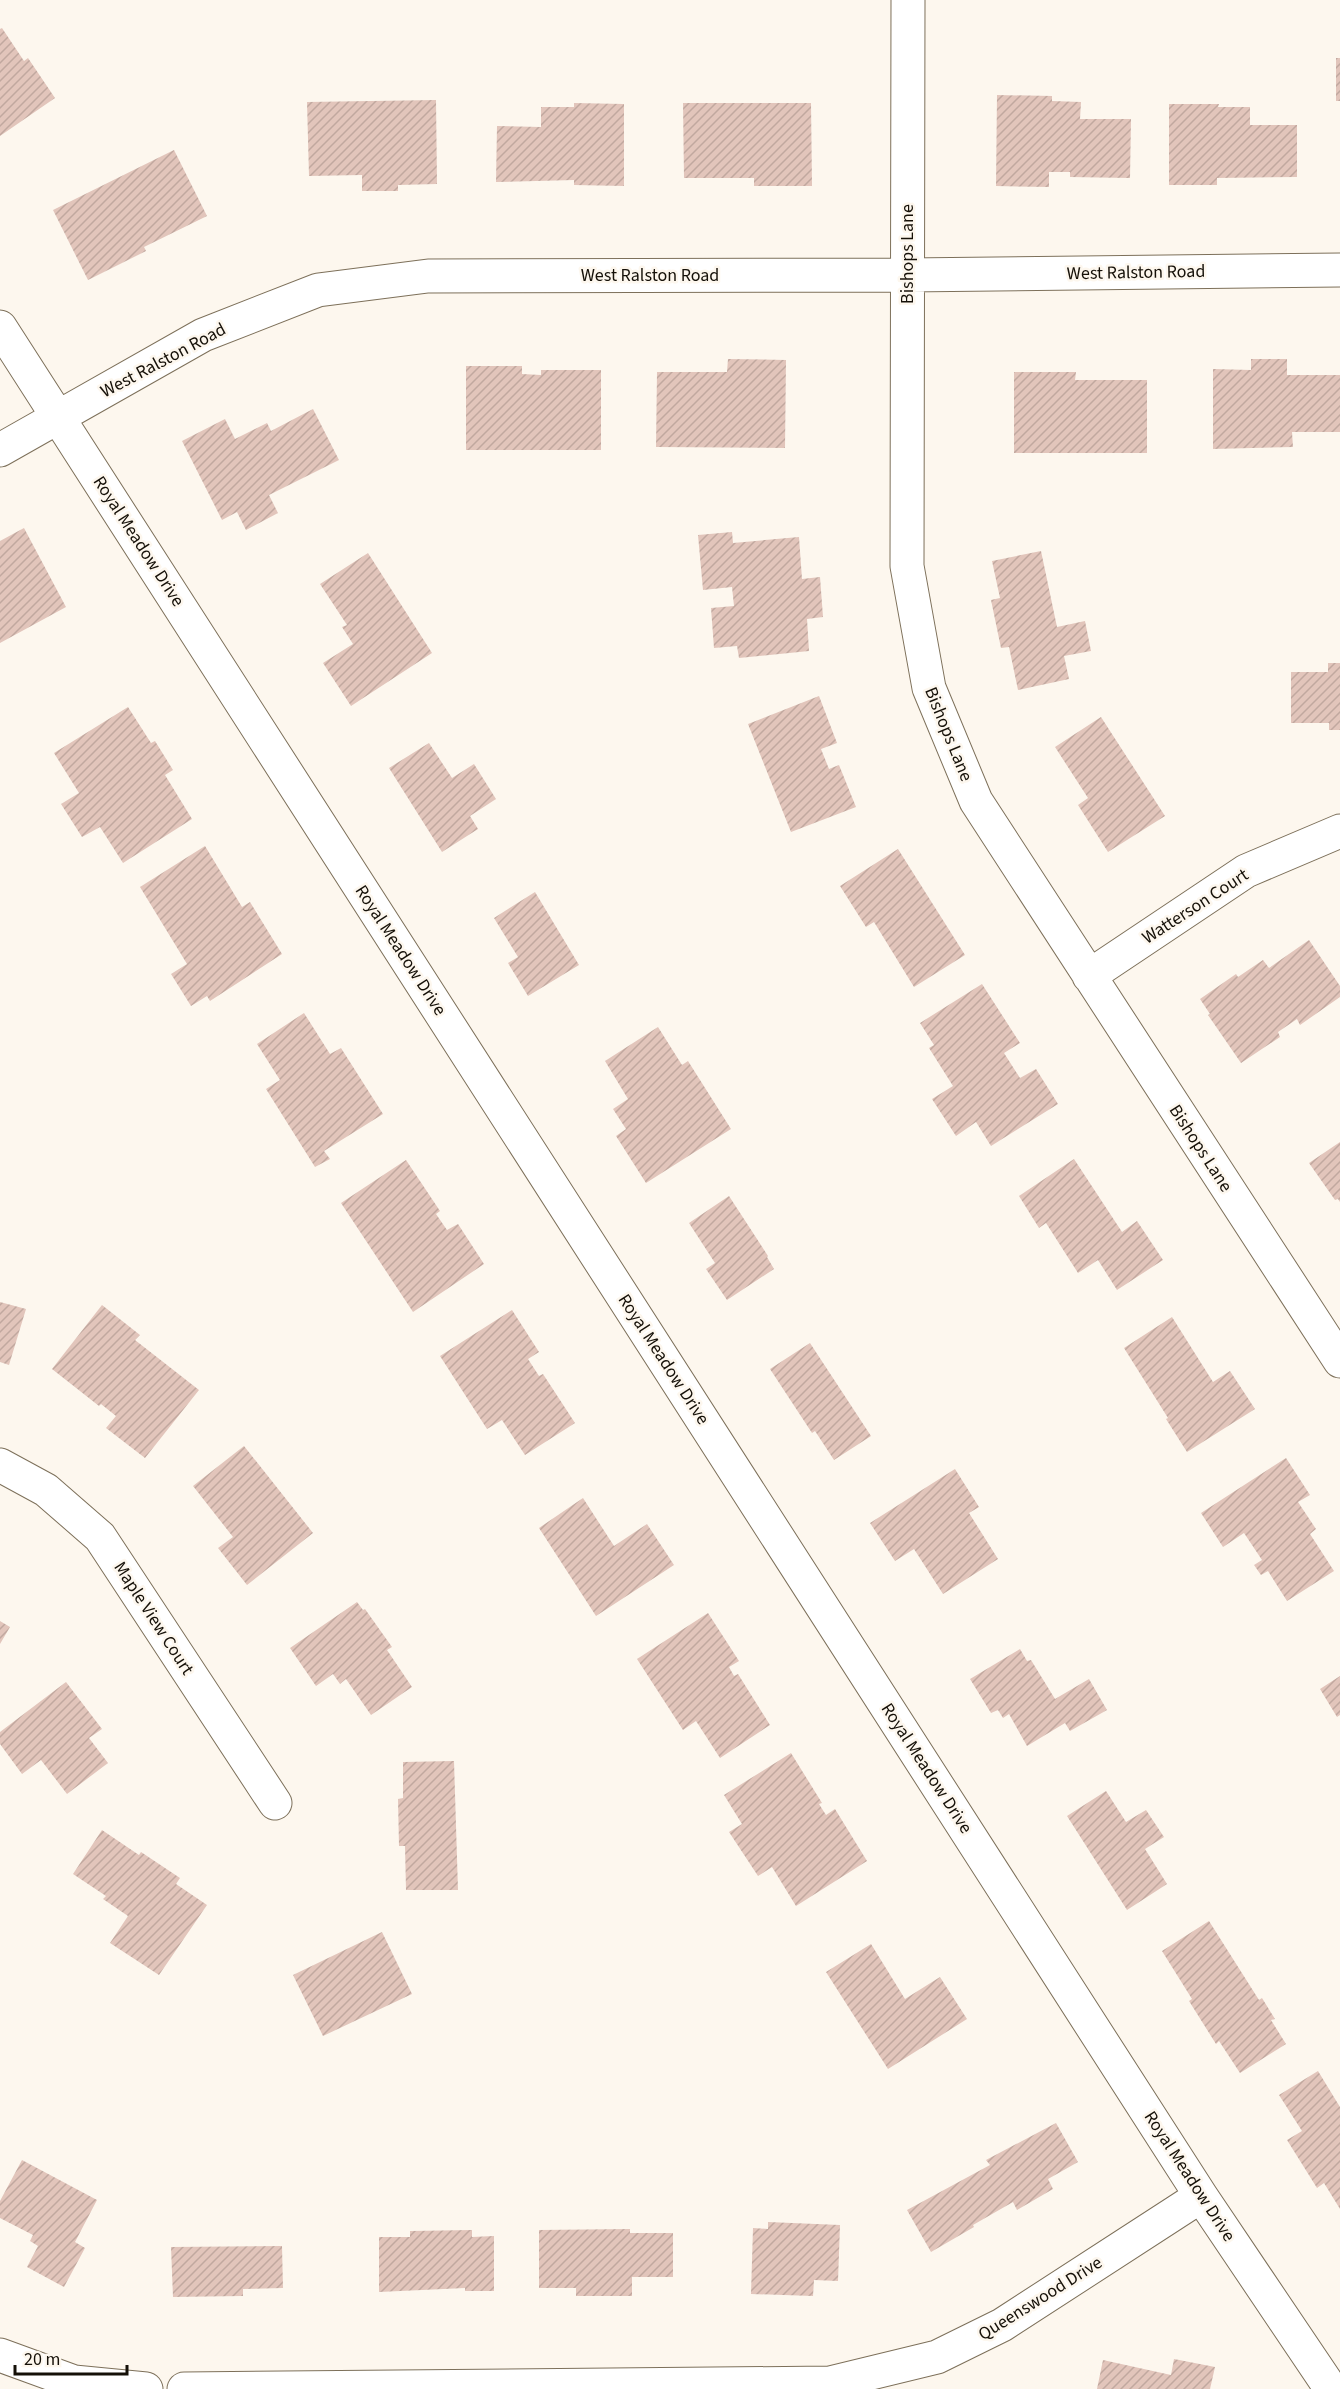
<svg xmlns="http://www.w3.org/2000/svg" width="1340" height="2389" viewBox="0 0 1340 2389" font-family="'Source Sans 3',sans-serif">
<style>
.building{fill:url(#building-hatch)}
.lines{fill:none;stroke-linecap:round;stroke-linejoin:round}
.minor-casing{stroke:#7d705a;stroke-width:35}
.minor{stroke:#fff;stroke-width:33}
.labels{text-anchor:middle;stroke-width:5;stroke-linejoin:round;paint-order:stroke}
.street-label{font-size:18px;fill:#151008;stroke:#fdf7ee}
</style>
<defs>
<pattern id="building-hatch" width="6" height="6" patternUnits="userSpaceOnUse" patternTransform="scale(1.5)"><rect width="6" height="6" fill="#e2c5bb"/><path d="M-1 1l2-2M0 6l6-6M5 7l2-2" fill="none" stroke="#c1a89f"/></pattern>
</defs>
<rect width="100%" height="100%" fill="#fdf7ee"/>
<path class="building" d="M 2,28 L 24,61 L 28,58 L 55,98 L 0,136 L 0,29 Z
M 1336,58 L 1340,58 L 1340,101 L 1336,101 Z
M 997,95 L 1052,96 L 1052,101 L 1081,102 L 1080,119 L 1131,119 L 1130,178 L 1070,177 L 1070,172 L 1049,172 L 1049,187 L 996,186 Z
M 436,100 L 437,184 L 398,185 L 398,191 L 362,191 L 362,175 L 309,176 L 307,102 Z
M 574,103 L 624,104 L 624,186 L 574,185 L 574,180 L 496,182 L 497,126 L 541,127 L 541,107 L 574,107 Z
M 683,103 L 811,103 L 812,186 L 754,186 L 754,178 L 684,178 Z
M 1169,104 L 1219,104 L 1218,107 L 1250,107 L 1250,125 L 1297,125 L 1297,177 L 1217,178 L 1217,185 L 1169,185 Z
M 174,150 L 207,216 L 144,247 L 146,251 L 88,280 L 53,210 Z
M 728,359 L 786,360 L 785,448 L 656,447 L 657,372 L 727,372 Z
M 1251,359 L 1287,359 L 1287,375 L 1340,375 L 1340,432 L 1292,432 L 1293,447 L 1213,449 L 1213,369 L 1251,370 Z
M 466,366 L 522,366 L 522,374 L 541,375 L 541,370 L 601,370 L 601,450 L 466,450 Z
M 1014,372 L 1076,372 L 1075,380 L 1147,380 L 1147,453 L 1014,453 Z
M 313,409 L 339,460 L 269,495 L 278,513 L 246,530 L 237,512 L 222,520 L 182,441 L 225,419 L 235,439 L 267,423 L 271,431 Z
M 24,528 L 66,607 L 0,643 L 0,541 Z
M 732,532 L 733,543 L 799,537 L 802,579 L 820,577 L 823,617 L 807,619 L 809,651 L 739,658 L 737,646 L 714,648 L 711,608 L 734,606 L 732,587 L 703,590 L 698,535 Z
M 1041,551 L 1057,627 L 1085,621 L 1091,651 L 1064,656 L 1069,679 L 1018,690 L 1009,647 L 1001,648 L 991,600 L 1000,598 L 992,561 Z
M 368,553 L 432,653 L 351,706 L 323,663 L 353,644 L 342,627 L 347,625 L 320,584 Z
M 1328,663 L 1340,663 L 1340,730 L 1329,730 L 1329,723 L 1291,723 L 1291,672 L 1328,672 Z
M 819,696 L 837,743 L 821,749 L 829,769 L 839,765 L 856,807 L 791,832 L 748,724 Z
M 128,707 L 151,743 L 155,741 L 173,770 L 165,775 L 192,819 L 123,863 L 100,827 L 82,837 L 61,804 L 79,793 L 54,753 Z
M 1101,717 L 1165,816 L 1108,852 L 1078,805 L 1088,798 L 1055,747 Z
M 429,743 L 452,778 L 474,764 L 496,799 L 470,816 L 478,829 L 442,852 L 389,768 Z
M 205,846 L 242,907 L 250,902 L 282,954 L 210,1001 L 207,996 L 191,1006 L 171,974 L 187,964 L 140,887 Z
M 898,849 L 965,955 L 914,987 L 874,922 L 866,927 L 840,886 Z
M 535,892 L 579,965 L 528,996 L 508,963 L 518,957 L 494,918 Z
M 1309,940 L 1340,986 L 1340,997 L 1300,1025 L 1297,1019 L 1278,1032 L 1280,1037 L 1241,1063 L 1208,1015 L 1210,1014 L 1200,999 L 1236,974 L 1238,977 L 1263,960 L 1269,968 Z
M 982,984 L 1020,1043 L 1004,1053 L 1020,1078 L 1036,1069 L 1058,1104 L 991,1146 L 976,1122 L 956,1136 L 932,1099 L 953,1086 L 929,1048 L 934,1045 L 920,1023 Z
M 304,1013 L 330,1054 L 341,1048 L 383,1114 L 324,1151 L 330,1159 L 315,1167 L 266,1089 L 280,1080 L 257,1044 Z
M 658,1027 L 682,1065 L 688,1061 L 731,1129 L 646,1183 L 616,1136 L 626,1129 L 613,1109 L 628,1099 L 605,1061 Z
M 1340,1142 L 1340,1202 L 1338,1199 L 1335,1200 L 1309,1163 Z
M 1074,1159 L 1122,1232 L 1137,1221 L 1163,1260 L 1117,1290 L 1098,1260 L 1078,1273 L 1046,1223 L 1039,1228 L 1019,1196 Z
M 406,1160 L 440,1211 L 436,1214 L 447,1230 L 458,1224 L 484,1264 L 413,1312 L 341,1203 Z
M 729,1196 L 768,1256 L 767,1257 L 774,1269 L 727,1300 L 706,1269 L 715,1263 L 689,1223 Z
M 0,1302 L 26,1309 L 9,1365 L 0,1362 Z
M 102,1305 L 140,1335 L 135,1340 L 199,1390 L 145,1458 L 106,1428 L 116,1416 L 101,1404 L 99,1406 L 52,1369 Z
M 512,1310 L 539,1352 L 528,1359 L 539,1376 L 543,1374 L 575,1423 L 525,1455 L 502,1420 L 487,1429 L 440,1356 Z
M 1172,1317 L 1213,1382 L 1230,1371 L 1255,1409 L 1187,1452 L 1166,1419 L 1168,1418 L 1124,1348 Z
M 810,1343 L 871,1436 L 834,1460 L 815,1431 L 812,1433 L 770,1369 Z
M 244,1446 L 313,1533 L 247,1585 L 218,1548 L 233,1537 L 193,1486 Z
M 1286,1458 L 1310,1495 L 1298,1502 L 1316,1529 L 1310,1534 L 1334,1571 L 1287,1601 L 1268,1571 L 1261,1575 L 1254,1565 L 1262,1560 L 1244,1533 L 1223,1547 L 1201,1513 Z
M 955,1469 L 979,1507 L 969,1513 L 998,1559 L 943,1594 L 914,1549 L 895,1561 L 870,1523 Z
M 583,1498 L 614,1546 L 647,1524 L 674,1565 L 596,1616 L 539,1528 Z
M 357,1602 L 363,1610 L 365,1609 L 392,1647 L 387,1650 L 412,1687 L 371,1715 L 346,1679 L 340,1684 L 333,1674 L 316,1686 L 290,1648 Z
M 708,1613 L 739,1661 L 729,1667 L 734,1676 L 738,1674 L 770,1725 L 720,1758 L 696,1721 L 683,1730 L 637,1659 Z
M 0,1621 L 10,1627 L 0,1644 Z
M 1020,1649 L 1027,1661 L 1031,1660 L 1055,1699 L 1089,1679 L 1107,1710 L 1070,1731 L 1065,1723 L 1027,1746 L 1009,1714 L 1003,1718 L 998,1710 L 991,1713 L 970,1679 Z
M 1340,1676 L 1340,1715 L 1337,1717 L 1320,1689 Z
M 66,1682 L 102,1729 L 89,1738 L 108,1763 L 67,1794 L 41,1760 L 22,1774 L 0,1744 L 0,1732 Z
M 791,1753 L 822,1803 L 819,1804 L 826,1815 L 835,1809 L 867,1861 L 796,1906 L 772,1867 L 758,1876 L 729,1832 L 742,1824 L 724,1795 Z
M 454,1761 L 458,1890 L 406,1890 L 405,1846 L 399,1846 L 398,1799 L 403,1798 L 403,1762 Z
M 1106,1791 L 1126,1822 L 1146,1810 L 1164,1837 L 1145,1849 L 1167,1884 L 1127,1910 L 1067,1816 Z
M 102,1830 L 139,1855 L 141,1852 L 180,1878 L 176,1884 L 207,1905 L 159,1975 L 110,1943 L 128,1916 L 103,1899 L 106,1896 L 73,1874 Z
M 1209,1921 L 1259,2000 L 1262,1998 L 1275,2019 L 1271,2020 L 1286,2044 L 1240,2073 L 1219,2041 L 1216,2044 L 1189,2001 L 1192,1999 L 1162,1951 Z
M 382,1932 L 412,1994 L 323,2036 L 293,1975 Z
M 871,1944 L 905,1999 L 940,1977 L 967,2019 L 888,2069 L 826,1972 Z
M 1318,2071 L 1340,2107 L 1340,2209 L 1324,2183 L 1317,2188 L 1287,2140 L 1302,2131 L 1279,2095 Z
M 1056,2123 L 1078,2162 L 1048,2179 L 1053,2189 L 1017,2210 L 1013,2202 L 973,2225 L 974,2227 L 931,2252 L 907,2210 L 990,2165 L 986,2160 Z
M 22,2160 L 97,2200 L 75,2242 L 85,2248 L 64,2287 L 27,2267 L 38,2246 L 30,2241 L 33,2235 L 0,2218 L 0,2201 Z
M 768,2222 L 840,2225 L 838,2281 L 814,2280 L 813,2296 L 751,2294 L 753,2228 L 768,2229 Z
M 630,2229 L 630,2233 L 673,2233 L 673,2277 L 632,2277 L 632,2296 L 576,2296 L 576,2288 L 539,2288 L 539,2230 Z
M 472,2230 L 472,2237 L 494,2236 L 494,2291 L 465,2291 L 465,2288 L 379,2292 L 379,2237 L 410,2237 L 410,2231 Z
M 282,2246 L 283,2288 L 243,2289 L 243,2296 L 173,2297 L 171,2247 Z
M 1174,2359 L 1215,2367 L 1210,2389 L 1097,2389 L 1103,2360 L 1171,2375 Z"/>
<g class="lines">
<defs>
<path id="minor" d="M 908,0 L 907,566 L 929,688 L 976,801 L 1340,1361
M 0,327 L 1201,2196 L 1331,2389
M 0,450 L 203,335 L 318,290 L 428,276 L 907,275 L 1340,270
M 1089,976 L 1246,871 L 1340,831
M 0,1465 L 46,1490 L 100,1537 L 275,1803
M 0,2355 L 74,2382 L 146,2389
M 184,2389 L 830,2383 L 937,2357 L 1002,2325 L 1201,2196"/>
</defs>
<use href="#minor" class="minor-casing"/>
<use href="#minor" class="minor"/>
</g>
<g class="labels">
<g class="street-label">
<text transform="translate(907 254) rotate(-90)" y="6">Bishops Lane</text>
<text transform="translate(1136 272) rotate(-1)" y="6">West Ralston Road</text>
<text x="650" y="281">West Ralston Road</text>
<text transform="translate(163 360) rotate(-28)" y="6">West Ralston Road</text>
<text transform="translate(139 541) rotate(57)" y="6">Royal Meadow Drive</text>
<text transform="translate(949 734) rotate(68)" y="6">Bishops Lane</text>
<text transform="translate(1195 906) rotate(-33)" y="6">Watterson Court</text>
<text transform="translate(401 950) rotate(57)" y="6">Royal Meadow Drive</text>
<text transform="translate(1201 1148) rotate(57)" y="6">Bishops Lane</text>
<text transform="translate(664 1359) rotate(57)" y="6">Royal Meadow Drive</text>
<text transform="translate(154 1618) rotate(57)" y="6">Maple View Court</text>
<text transform="translate(927 1768) rotate(57)" y="6">Royal Meadow Drive</text>
<text transform="translate(1190 2176) rotate(57)" y="6">Royal Meadow Drive</text>
<text transform="translate(1040 2298) rotate(-32)" y="6">Queenswood Drive</text>
</g>
</g>
<path d="M15 2365v9h112v-9" fill="none" stroke="#151008" stroke-width="3"/>
<text x="24" y="2365" font-size="18" fill="#151008" stroke="#fdf7ee" stroke-width="4.5" paint-order="stroke">20 m</text>
</svg>
